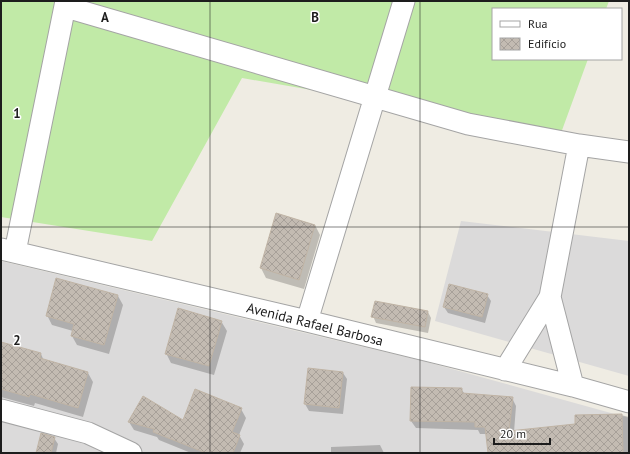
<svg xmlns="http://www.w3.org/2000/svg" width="630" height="454" viewBox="0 0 630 454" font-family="'PT Sans',sans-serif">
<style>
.residential{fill:#dbdada}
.grass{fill:#c1eaa7}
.shadow{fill:#0003}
.building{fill:url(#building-cross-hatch);stroke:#c0b4a5}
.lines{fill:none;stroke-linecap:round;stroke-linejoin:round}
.minor-casing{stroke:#a4a4a4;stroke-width:23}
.minor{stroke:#fff;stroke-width:21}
.grid{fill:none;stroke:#1d1d1d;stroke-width:1;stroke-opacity:0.55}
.labels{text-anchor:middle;stroke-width:3;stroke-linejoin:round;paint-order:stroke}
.street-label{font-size:14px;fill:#1d1d1d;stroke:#fff}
.grid-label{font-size:13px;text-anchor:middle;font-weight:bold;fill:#1d1d1d;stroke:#fff;stroke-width:3;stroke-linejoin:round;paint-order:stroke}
</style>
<defs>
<pattern id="building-cross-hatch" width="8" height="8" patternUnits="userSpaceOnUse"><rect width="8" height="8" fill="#c3bbb2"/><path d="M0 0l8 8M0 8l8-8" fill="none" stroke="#a7a099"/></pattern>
</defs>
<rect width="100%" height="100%" fill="#efece3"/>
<path class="residential" d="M 461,221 L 629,241 L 629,376 L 435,321 Z
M 1,261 L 423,361 L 629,418 L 629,453 L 1,453 Z"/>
<path class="grass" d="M 1,1 L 609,1 L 606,9 L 493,9 L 493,59 L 588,59 L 561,133 L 242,78 L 152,241 L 1,217 Z"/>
<path class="shadow" d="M 276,214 L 315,225 L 320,235 L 304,289 L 266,278 L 261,268 Z
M 487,295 L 491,301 L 485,323 L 448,313 L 444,307 Z
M 118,296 L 123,305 L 109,354 L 77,345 L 72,336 L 73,331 L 52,325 L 47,315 Z
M 428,312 L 431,318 L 428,333 L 376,323 L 373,316 Z
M 221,321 L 227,331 L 214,375 L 171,363 L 166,353 Z
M 1,343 L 41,354 L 44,361 L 88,373 L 93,382 L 83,417 L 35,403 L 34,406 L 1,397 Z
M 343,373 L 347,379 L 343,414 L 309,411 L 305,404 Z
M 461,389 L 465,394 L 512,398 L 516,406 L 514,432 L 576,424 L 621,415 L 629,417 L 629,453 L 489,453 L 487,434 L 480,434 L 478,430 L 416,428 L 411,421 Z
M 241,409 L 246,418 L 239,435 L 244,444 L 240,453 L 191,453 L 159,440 L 157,437 L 134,430 L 129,422 L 183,421 Z
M 54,438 L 58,444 L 56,453 L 37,453 Z
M 380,445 L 384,453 L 331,453 L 331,447 Z"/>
<path class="building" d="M 276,213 L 315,225 L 299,280 L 260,268 Z
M 56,278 L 118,295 L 104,345 L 71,336 L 74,324 L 46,316 Z
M 449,284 L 488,294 L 482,317 L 443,307 Z
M 375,301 L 428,311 L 425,327 L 371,317 Z
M 178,308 L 222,321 L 209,366 L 165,354 Z
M 1,342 L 41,353 L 40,358 L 88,372 L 78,408 L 30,394 L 29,397 L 1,389 Z
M 308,368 L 343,372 L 339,408 L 304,404 Z
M 411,387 L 462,388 L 462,393 L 513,397 L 509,431 L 575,424 L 575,415 L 622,414 L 623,453 L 488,453 L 485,427 L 475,427 L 475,422 L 410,421 Z
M 195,389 L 242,408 L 232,432 L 240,435 L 233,453 L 206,453 L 153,432 L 154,429 L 128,422 L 143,396 L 183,420 Z
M 41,433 L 55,437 L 51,453 L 36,453 Z"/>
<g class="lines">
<defs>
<path id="minor" d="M 66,7 L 468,124 L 579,145 L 629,152
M 1,249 L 307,321 L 573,386 L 629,402
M 15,252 L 66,1
M 550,297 L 573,386
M 307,321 L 404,1
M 505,370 L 550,297 L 579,145
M 1,410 L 88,433 L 131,453"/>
</defs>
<use href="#minor" class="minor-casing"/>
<use href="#minor" class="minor"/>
</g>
<path class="grid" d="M 210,1 L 210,453M 420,1 L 420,453M 1,227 L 629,227"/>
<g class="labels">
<g class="street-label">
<text transform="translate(315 324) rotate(14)" y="5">Avenida Rafael Barbosa</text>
</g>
</g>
<g class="grid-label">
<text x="105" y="22">A</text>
<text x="315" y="22">B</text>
<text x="17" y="118">1</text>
<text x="17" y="345">2</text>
</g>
<rect width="630" height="454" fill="none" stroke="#1d1d1d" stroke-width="4"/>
<rect x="492" y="8" width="130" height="52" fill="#ffffff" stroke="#a5a5a5"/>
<rect x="500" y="21" width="20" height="6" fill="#ffffff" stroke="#a5a5a5"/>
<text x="528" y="28" font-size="12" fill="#1d1d1d">Rua</text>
<rect x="500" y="38" width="20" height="12" fill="url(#building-cross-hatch)" stroke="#a5a5a5"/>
<text x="528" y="48" font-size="12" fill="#1d1d1d">Edifício</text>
<path d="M494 438v6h56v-6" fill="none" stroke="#1d1d1d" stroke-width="2"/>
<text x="500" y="438" font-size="12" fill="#1d1d1d" stroke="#ffffff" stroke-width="3" paint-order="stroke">20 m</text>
</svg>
